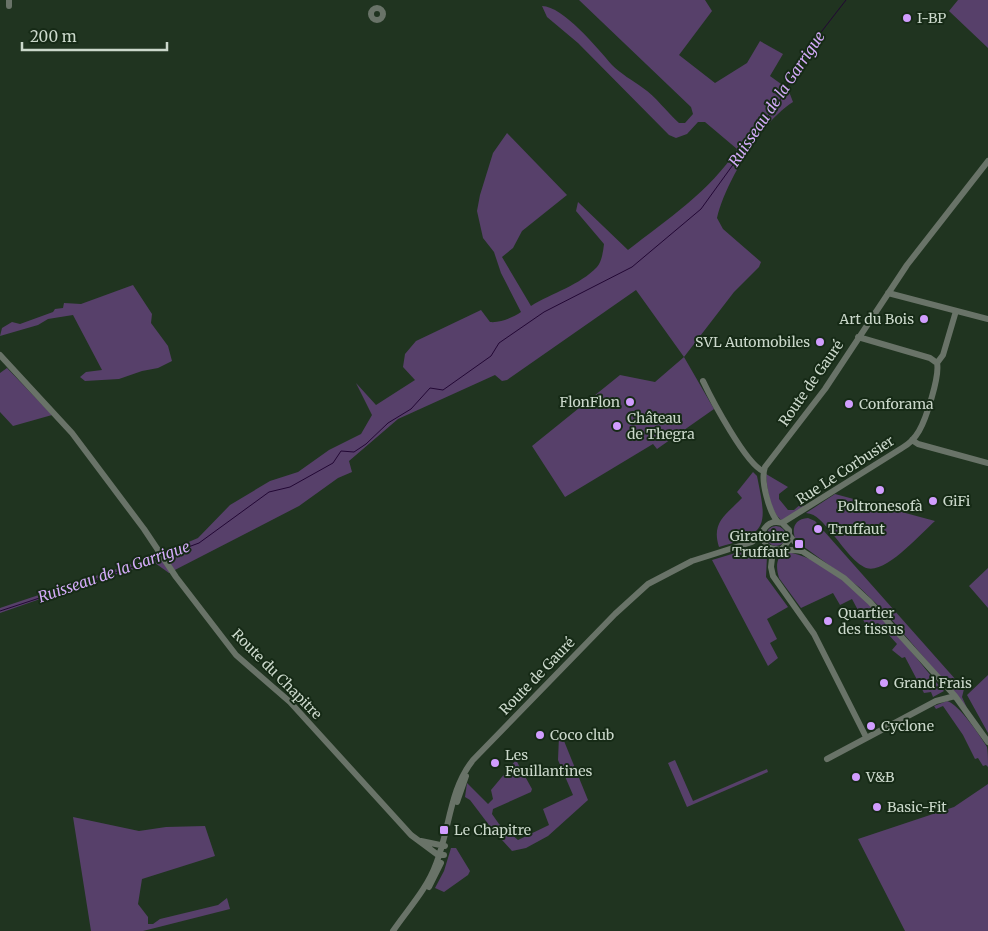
<svg xmlns="http://www.w3.org/2000/svg" width="988" height="931" viewBox="0 0 988 931" font-family="Merriweather,serif">
<style>
.green{fill:#57406a}
.lines{fill:none;stroke-linecap:round;stroke-linejoin:round}
.stream{stroke:#220734;stroke-width:1}
.minor{stroke:#697368;stroke-width:6}
.poi-dot{fill:#d19dfe;stroke:#162a16;stroke-width:2}
.labels{text-anchor:middle;stroke-width:4;stroke-linejoin:round;paint-order:stroke}
.poi-label{font-size:14px;fill:#cbd8cb;stroke:#162a16;text-anchor:start}
.street-label{font-size:14px;fill:#cbd8cb;stroke:#162a16}
.water-label{font-size:15px;font-style:italic;fill:#d3abf8;stroke:#162a16}
</style>
<rect width="100%" height="100%" fill="#203420"/>
<path class="green" d="M 579,0 L 705,0 L 712,11 L 679,55 L 715,83 L 747,63 L 760,41 L 783,54 L 770,76 L 788,89 L 793,102 C 762,121 725,183 717,218 L 723,229 L 761,262 L 759,267 L 734,292 L 684,357 L 714,409 L 657,449 L 653,444 L 565,497 L 532,446 L 620,375 L 655,382 L 684,357 L 636,290 L 507,380 L 502,381 L 495,375 L 398,419 L 349,461 L 352,472 L 338,478 L 299,506 L 169,573 L 155,563 L 83,584 L 0,613 L 0,608 L 158,555 L 198,538 L 230,505 L 270,481 L 298,472 L 329,450 L 361,434 L 372,415 L 356,383 L 376,405 L 415,380 L 403,367 L 405,354 L 416,341 L 481,310 L 490,322 C 500,323 512,318 521,312 L 501,273 L 494,252 L 483,238 L 477,211 L 480,195 L 493,153 L 507,133 L 567,195 L 522,231 L 513,248 L 502,257 L 531,306 C 552,293 580,285 597,267 C 602,261 603,252 604,244 L 576,211 L 578,202 L 628,250 C 666,220 711,191 737,149 L 705,122 L 698,122 L 687,134 L 676,138 L 669,135 L 578,43 L 547,17 L 542,6 C 563,6 598,49 612,65 C 621,74 632,80 643,88 C 656,97 666,111 679,123 L 685,123 L 693,114 L 691,107 Z
M 958,0 L 988,0 L 988,48 L 949,11 Z
M 133,285 L 152,314 L 151,323 L 168,346 L 172,361 L 158,368 L 142,371 L 119,379 L 85,381 L 80,377 L 86,372 L 102,370 L 73,315 L 48,319 L 38,325 L 0,336 L 2,328 L 12,322 L 20,324 L 53,312 L 55,309 L 63,308 L 64,303 L 81,304 Z
M 7,368 L 52,415 L 13,426 L 0,412 L 0,373 Z
M 753,472 L 757,476 C 767,525 769,533 719,547 C 711,522 726,515 742,498 L 737,492 Z
M 766,474 L 788,487 L 779,494 L 779,499 L 788,510 L 794,510 L 802,503 L 804,507 L 783,521 C 770,514 767,488 766,474 Z
M 835,494 L 935,521 C 921,533 883,578 864,567 C 851,560 840,542 830,531 C 823,523 817,514 806,513 Z
M 808,518 L 815,521 L 964,689 L 962,697 L 967,708 L 886,613 L 859,587 L 796,541 C 791,529 794,519 808,518 Z
M766 536a10 10 0 1 1 20 0a10 10 0 1 1-20 0Z
M 752,548 L 762,549 L 767,556 L 766,577 L 788,607 L 767,619 L 777,639 L 770,643 L 778,658 L 768,666 L 712,560 Z
M 787,552 C 848,562 905,646 944,691 L 933,697 L 931,692 L 924,693 L 905,657 L 902,658 L 892,650 L 897,644 L 878,623 L 867,627 L 852,599 L 840,605 L 833,593 L 801,608 L 779,578 C 776,568 775,556 787,552 Z
M 988,568 L 988,608 L 969,586 Z
M 988,675 L 988,733 L 967,695 Z
M 947,701 C 958,703 981,737 987,747 C 988,752 988,761 988,767 L 986,765 L 983,766 L 978,758 L 975,759 L 963,735 L 943,706 L 936,709 L 934,706 Z
M 559,736 L 562,736 L 588,800 L 548,836 L 526,848 L 512,851 L 492,829 L 470,800 L 465,797 L 467,783 L 488,804 L 493,799 L 491,790 L 516,760 L 532,789 L 531,792 L 493,809 L 492,814 L 499,824 L 518,840 L 549,825 L 543,809 L 573,795 L 558,760 Z
M 675,760 L 693,801 L 767,769 L 768,772 L 687,807 L 668,763 Z
M 988,784 L 988,931 L 905,931 L 858,839 L 954,807 Z
M 73,817 L 139,831 L 166,827 L 205,826 L 215,856 L 142,879 L 138,904 L 148,917 L 148,924 L 153,924 L 160,919 L 218,905 L 227,898 L 230,909 L 143,931 L 91,931 Z
M 451,848 L 456,848 L 470,871 L 468,875 L 444,892 L 435,888 L 444,871 Z"/>
<g class="lines">
<path class="stream" d="M 164,556 L 199,543 L 269,492 L 290,487 L 333,463 L 341,451 L 354,452 L 366,444 L 388,423 L 411,409 L 430,388 L 443,390 L 491,356 L 499,343 L 544,312 L 632,267 L 701,209 L 782,97 L 801,58 L 846,0
M 0,611 L 161,558"/>
<path class="minor" d="M 9,0 L 9,6
M371 14a6 6 0 1 1 12 0a6 6 0 1 1-12 0Z
M 888,293 L 988,319
M 0,355 L 72,433 L 144,529 L 176,577 L 236,655 L 290,702 L 411,835 L 438,855 L 444,855
M 937,363 L 943,355 L 956,311
M 703,381 C 712,400 746,464 763,471
M 912,440 L 918,444 L 988,463
M 778,522 C 769,512 760,480 765,467 L 825,389 L 907,265 L 988,161
M 782,523 L 902,448 C 909,444 915,438 919,431 C 926,419 940,376 937,363 L 930,358 L 858,337
M 790,536 L 802,551 L 844,578 L 870,602 L 955,696 L 988,742
M 782,549 L 789,540 L 789,530 L 782,523 C 773,520 765,524 762,534 L 766,546 C 776,553 789,548 801,551
M 773,550 L 771,567 L 773,576 L 814,634 L 866,737
M 827,759 L 936,701 L 955,696
M 457,802 L 466,776
M 421,841 L 445,846
M 429,887 L 441,863
M 393,931 C 408,909 427,889 436,864 C 450,829 449,790 473,760 L 615,614 L 648,584 L 692,561 L 752,542 L 762,534"/>
</g>
<g class="poi-dot">
<circle cx="907" cy="18" r="5"/>
<circle cx="924" cy="319" r="5"/>
<circle cx="820" cy="342" r="5"/>
<circle cx="630" cy="402" r="5"/>
<circle cx="849" cy="404" r="5"/>
<circle cx="617" cy="426" r="5"/>
<circle cx="880" cy="490" r="5"/>
<circle cx="933" cy="501" r="5"/>
<circle cx="818" cy="529" r="5"/>
<rect x="794" y="539" width="10" height="10" rx="2.5"/>
<circle cx="828" cy="621" r="5"/>
<circle cx="884" cy="683" r="5"/>
<circle cx="871" cy="726" r="5"/>
<circle cx="540" cy="735" r="5"/>
<circle cx="495" cy="763" r="5"/>
<circle cx="856" cy="777" r="5"/>
<circle cx="877" cy="807" r="5"/>
<rect x="439" y="825" width="10" height="10" rx="2.5"/>
</g>
<g class="labels">
<g class="poi-label">
<text x="917" y="23">I-BP</text>
<text x="914" y="324" text-anchor="end">Art du Bois</text>
<text x="810" y="347" text-anchor="end">SVL Automobiles</text>
<text x="620" y="407" text-anchor="end">FlonFlon</text>
<text x="859" y="409">Conforama</text>
<text x="627" y="423">Château<tspan x="627" dy="16">de Thegra</tspan></text>
<text x="943" y="506">GiFi</text>
<text x="880" y="511" text-anchor="middle">Poltronesofà</text>
<text x="828" y="534">Truffaut</text>
<text x="789" y="541" text-anchor="end">Giratoire<tspan x="789" dy="16">Truffaut</tspan></text>
<text x="838" y="618">Quartier<tspan x="838" dy="16">des tissus</tspan></text>
<text x="894" y="688">Grand Frais</text>
<text x="881" y="731">Cyclone</text>
<text x="550" y="740">Coco club</text>
<text x="505" y="760">Les<tspan x="505" dy="16">Feuillantines</tspan></text>
<text x="866" y="782">V&amp;B</text>
<text x="887" y="812">Basic-Fit</text>
<text x="454" y="835">Le Chapitre</text>
</g>
<g class="street-label">
<text transform="translate(811 383) rotate(-55)" y="5">Route de Gauré</text>
<text transform="translate(845 470) rotate(-33)" y="5">Rue Le Corbusier</text>
<text transform="translate(277 674) rotate(45)" y="5">Route du Chapitre</text>
<text transform="translate(537 676) rotate(-46)" y="5">Route de Gauré</text>
</g>
<g class="water-label">
<text transform="translate(777 99) rotate(-56)" y="5">Ruisseau de la Garrigue</text>
<text transform="translate(114 572) rotate(-19)" y="5">Ruisseau de la Garrigue</text>
</g>
</g>
<path d="M22 42v8h145v-8" fill="none" stroke="#cbd8cb" stroke-width="2.5"/>
<text x="30" y="42" font-size="15" fill="#cbd8cb" stroke="#162a16" stroke-width="4" paint-order="stroke">200 m</text>
</svg>
